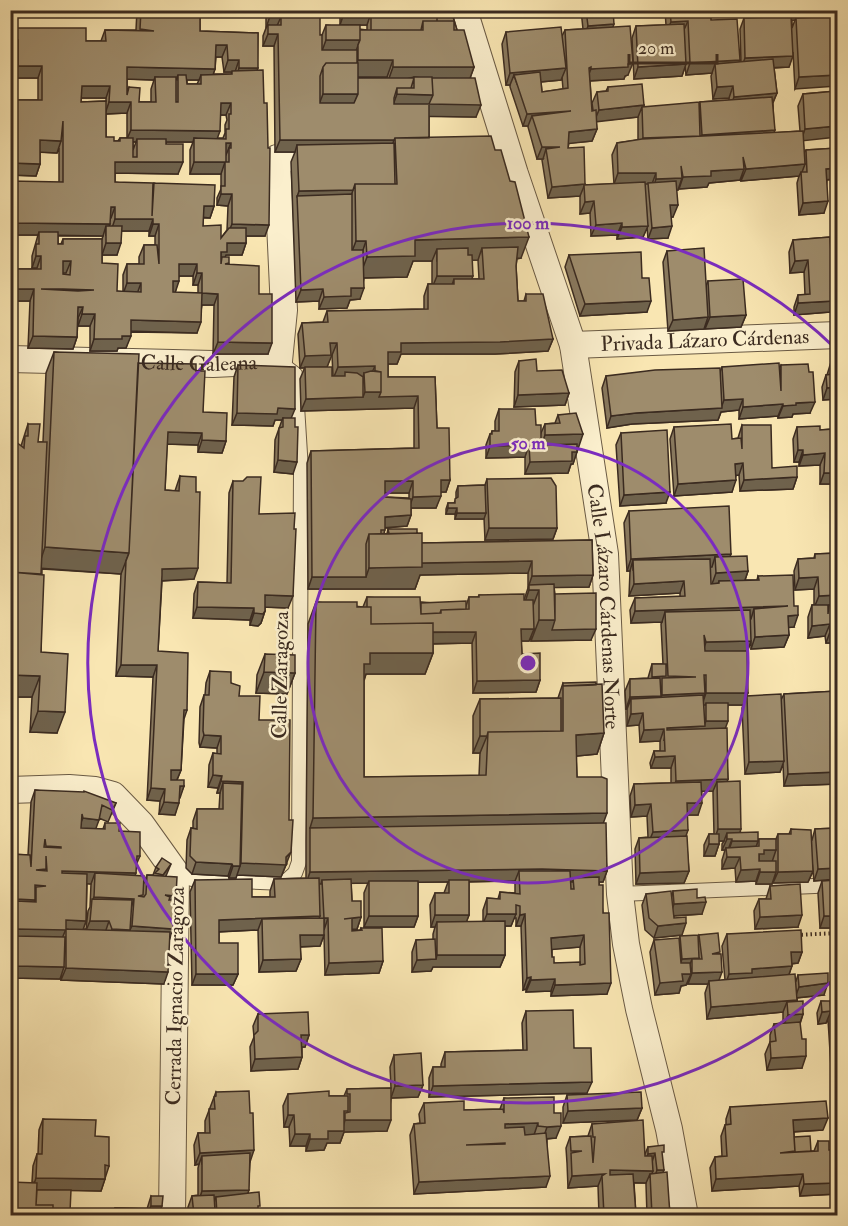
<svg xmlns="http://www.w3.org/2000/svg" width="848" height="1226" viewBox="0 0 848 1226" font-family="'IM FELL Double Pica',serif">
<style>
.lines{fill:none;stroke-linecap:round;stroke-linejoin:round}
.lane-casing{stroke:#6a5a44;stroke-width:16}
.street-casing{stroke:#6a5a44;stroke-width:28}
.path{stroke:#3b2b20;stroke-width:4;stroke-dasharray:1.5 3;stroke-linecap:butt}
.lane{stroke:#fbefcd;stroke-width:14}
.street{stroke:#fbefcd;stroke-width:26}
.wall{fill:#88785d;stroke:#3b2b20;stroke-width:1.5;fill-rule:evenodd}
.shaded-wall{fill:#6f624c;stroke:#3b2b20;stroke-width:1.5}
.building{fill:#9e8c6c;stroke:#3b2b20;stroke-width:1.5;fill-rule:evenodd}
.ring{fill:none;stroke:#7b2cbf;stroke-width:3}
.labels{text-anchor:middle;stroke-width:5;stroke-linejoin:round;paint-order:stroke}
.street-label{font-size:21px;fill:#3b2b20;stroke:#fbefcd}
.centre{fill:#7b2cbf;stroke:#fbefcd;stroke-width:3}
.ring-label{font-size:18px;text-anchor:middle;font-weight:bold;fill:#7b2cbf;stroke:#fbefcd;stroke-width:5;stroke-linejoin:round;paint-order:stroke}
</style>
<rect width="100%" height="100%" fill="#f9e6b2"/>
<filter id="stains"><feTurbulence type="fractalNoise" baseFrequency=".00333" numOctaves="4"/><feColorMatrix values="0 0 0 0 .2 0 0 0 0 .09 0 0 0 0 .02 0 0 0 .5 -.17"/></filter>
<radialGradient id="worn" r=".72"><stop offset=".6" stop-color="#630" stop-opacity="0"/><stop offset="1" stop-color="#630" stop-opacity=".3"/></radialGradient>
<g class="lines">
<defs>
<path id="lane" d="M 176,873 L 192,879 L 284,883 L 295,873 L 299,862 L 301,470 L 295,374 L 282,364
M 620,894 L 838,885"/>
<g id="street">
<path id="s1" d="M 464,10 L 515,174 L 573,345 L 605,554 L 620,894 L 626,944 L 639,1009 L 669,1129 L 685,1216"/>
<path id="s2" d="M 573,345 L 838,335"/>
<path id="s3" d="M 10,359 L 213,364 L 279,361 L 284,310 L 277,158 L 327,157"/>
<path d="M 10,790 L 69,788 L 95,790 L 113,795 L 141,824 L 176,873 L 172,1216"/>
</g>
</defs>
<use href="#lane" class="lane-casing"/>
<use href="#street" class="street-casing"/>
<path class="path" d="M 797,935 L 838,933"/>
<use href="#lane" class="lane"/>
<use href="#street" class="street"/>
</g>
<path class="wall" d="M 137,10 L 225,10 L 225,13 L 200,12 L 200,31 L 258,33 L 257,70 L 265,236 L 246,236 L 246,243 L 242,255 L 226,255 L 225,257 L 229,264 L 259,294 L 268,354 L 213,354 L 214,305 L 202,305 L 197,333 L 131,332 L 126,348 L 118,348 L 117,351 L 90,351 L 90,326 L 78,326 L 78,318 L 77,337 L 73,349 L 28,348 L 30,301 L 10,301 L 10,244 L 15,269 L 37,269 L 32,268 L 32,256 L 38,235 L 10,235 L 59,182 L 59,148 L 57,153 L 40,152 L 40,164 L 36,176 L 10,175 L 10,100 L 38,100 L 38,78 L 14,78 L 14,51 L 10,51 L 10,28 L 86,41 L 101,41 L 105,30 L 136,30 ZM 216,57 L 222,57 L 224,72 L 232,72 L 231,74 L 213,74 L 215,69 ZM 127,79 L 154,80 L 151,89 L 151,102 L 139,102 L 129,87 L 127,92 ZM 187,80 L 199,80 L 197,84 L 187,84 ZM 81,98 L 106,98 L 106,101 L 81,102 ZM 127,113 L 127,138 L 120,138 L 118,141 L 114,141 L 106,137 L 106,114 ZM 220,115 L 226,115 L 227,120 L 225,125 L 225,133 L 223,138 L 217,138 ZM 133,142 L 136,142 L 133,150 ZM 166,142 L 193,142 L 190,150 L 190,174 L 221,174 L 221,189 L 217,198 L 217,205 L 228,206 L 227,230 L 221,238 L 203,226 L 203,218 L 210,218 L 214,206 L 154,183 L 152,188 L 115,182 L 115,173 L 178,174 L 166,144 ZM 121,231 L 149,231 L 149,236 L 155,236 L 155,245 L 144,245 L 139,257 L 139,264 L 127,264 L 123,275 L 123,292 L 117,291 L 102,263 L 102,255 L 117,255 ZM 58,236 L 103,236 L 102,239 L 63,239 L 61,244 L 58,244 ZM 179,276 L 193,276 L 193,285 L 198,285 L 198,293 L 175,293 Z
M 266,10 L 317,10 L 316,14 L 308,14 L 320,35 L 322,35 L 326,25 L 367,30 L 367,25 L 340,25 L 340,14 L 341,10 L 451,10 L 457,30 L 474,67 L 470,78 L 476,117 L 429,116 L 429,138 L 521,258 L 517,259 L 516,266 L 518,301 L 524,301 L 526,294 L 553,339 L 548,351 L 495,354 L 401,354 L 397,364 L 388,364 L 388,377 L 435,377 L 437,428 L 450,480 L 446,492 L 441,492 L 436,508 L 411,508 L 411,515 L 407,526 L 385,528 L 384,534 L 387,534 L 388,529 L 417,533 L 422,543 L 592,540 L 593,575 L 589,587 L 554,587 L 555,594 L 591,640 L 531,641 L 531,636 L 529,641 L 521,641 L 522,654 L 540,680 L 536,692 L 473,693 L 472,643 L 433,644 L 433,653 L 425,674 L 366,674 L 364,681 L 364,777 L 479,776 L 480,753 L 473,753 L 473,716 L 480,699 L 558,698 L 563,683 L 604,733 L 597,754 L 576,756 L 577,777 L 603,823 L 607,871 L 603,882 L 599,882 L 603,913 L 607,994 L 551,996 L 551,991 L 526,992 L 526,989 L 523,990 L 521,926 L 516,926 L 516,918 L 514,918 L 511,926 L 505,926 L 505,955 L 500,967 L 433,967 L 431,971 L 412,972 L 412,952 L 416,940 L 433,940 L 433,934 L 435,927 L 431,927 L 430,905 L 435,893 L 444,893 L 448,882 L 418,882 L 418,916 L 414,927 L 364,927 L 364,893 L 368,883 L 351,883 L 352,901 L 361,917 L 357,929 L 352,929 L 352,931 L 360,930 L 361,928 L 383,961 L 379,973 L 325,975 L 324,935 L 320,946 L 300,947 L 301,959 L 296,971 L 259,972 L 258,930 L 219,932 L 219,943 L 238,974 L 233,985 L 192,985 L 190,892 L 195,880 L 252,897 L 270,897 L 270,891 L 274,879 L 306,878 L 306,840 L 308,624 L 316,602 L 363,607 L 367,597 L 466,606 L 469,597 L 478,597 L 479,595 L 524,600 L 528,588 L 528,573 L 420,575 L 415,589 L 308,589 L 307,463 L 311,451 L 414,448 L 414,408 L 301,411 L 300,379 L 305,367 L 333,376 L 332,355 L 331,355 L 327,367 L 300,368 L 298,334 L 302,323 L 323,322 L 327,311 L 424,309 L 424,296 L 428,284 L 432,284 L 432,261 L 413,261 L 407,277 L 364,278 L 360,299 L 350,300 L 347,308 L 319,309 L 319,301 L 296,302 L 291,162 L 295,152 L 275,152 L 274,46 L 263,46 L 263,36 L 266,28 ZM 358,77 L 387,77 L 387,78 L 358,78 ZM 472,260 L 478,260 L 479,279 L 471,279 ZM 385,493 L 409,493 L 409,498 L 385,497 ZM 515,881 L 515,893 L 500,892 L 498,899 L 487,898 L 483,910 L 483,922 L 466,922 L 469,915 L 469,882 ZM 580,947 L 580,965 L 554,963 L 552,957 L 552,949 Z
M 581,10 L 613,10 L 613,27 L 628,75 L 625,76 L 624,79 L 590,81 L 592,111 L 593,110 L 592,103 L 597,92 L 606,91 L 608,87 L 644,105 L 644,107 L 699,106 L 700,102 L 729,100 L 729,98 L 713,99 L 711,76 L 712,73 L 686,75 L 685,66 L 682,76 L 634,79 L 632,38 L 636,26 L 666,25 L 665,10 L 710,10 L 711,20 L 740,60 L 739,62 L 741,62 L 740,29 L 744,18 L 778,16 L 778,10 L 806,10 L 804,18 L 837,16 L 795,89 L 793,52 L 789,67 L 774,68 L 777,93 L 773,103 L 774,133 L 800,131 L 798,106 L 803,94 L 837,91 L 803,140 L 804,153 L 806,150 L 837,148 L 837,179 L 827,180 L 824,213 L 799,215 L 797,183 L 799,176 L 741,181 L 741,178 L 740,180 L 709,183 L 707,187 L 679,189 L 679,187 L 678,190 L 676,190 L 673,217 L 671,217 L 668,238 L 648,239 L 647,227 L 643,237 L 617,239 L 617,235 L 591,236 L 590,213 L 580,214 L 580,196 L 548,198 L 542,160 L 543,159 L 537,159 L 528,127 L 528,126 L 523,126 L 510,87 L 510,85 L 506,85 L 502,44 L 506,32 L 562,36 L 565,30 L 583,29 ZM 792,20 L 795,20 L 792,28 ZM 562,77 L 563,89 L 542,92 L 541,82 L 561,80 ZM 638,117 L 638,140 L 617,143 L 612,155 L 614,184 L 584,185 L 568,148 L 569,143 L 592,141 L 597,129 L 596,121 Z
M 830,237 L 830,312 L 794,315 L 794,307 L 798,295 L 805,295 L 804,272 L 790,273 L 789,252 L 793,240 Z
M 667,251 L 706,286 L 708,281 L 746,315 L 741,327 L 705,329 L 705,326 L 704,329 L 668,331 L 663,262 Z
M 569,255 L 642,278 L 647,312 L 580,316 L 565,267 Z
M 54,352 L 196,371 L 203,412 L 226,441 L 222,453 L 198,452 L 198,445 L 167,444 L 165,490 L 175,491 L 180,476 L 196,492 L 194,579 L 162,581 L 158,651 L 187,710 L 184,719 L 181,770 L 177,780 L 184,786 L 179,798 L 175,815 L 159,814 L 160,801 L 147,800 L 153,677 L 116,676 L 121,573 L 121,574 L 42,569 L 41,652 L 57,733 L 30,732 L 32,697 L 10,697 L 10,442 L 21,446 L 28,424 L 38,442 L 43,442 L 46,373 Z
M 519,361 L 569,393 L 565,405 L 514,407 L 515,372 Z
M 837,361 L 837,399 L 823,400 L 822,387 L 826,375 L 827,375 L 831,362 Z
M 238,365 L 291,418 L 293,474 L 274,472 L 275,440 L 282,420 L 275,420 L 273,426 L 232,425 L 234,377 Z
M 781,365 L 810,413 L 793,414 L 792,417 L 778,418 L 778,416 L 739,419 L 739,410 L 721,412 L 718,420 L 632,424 L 607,428 L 602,388 L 606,376 L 720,372 L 722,367 L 779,369 Z
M 499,409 L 536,425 L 541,433 L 545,424 L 555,423 L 558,415 L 577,450 L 573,464 L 571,464 L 568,473 L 525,474 L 525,457 L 486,458 L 486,445 L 490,434 L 491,434 L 492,431 L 495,431 L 495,421 Z
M 834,421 L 837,484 L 820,484 L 820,465 L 799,466 L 799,462 L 794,462 L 793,439 L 797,427 L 820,430 L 831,429 Z
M 742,425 L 772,468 L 797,477 L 793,489 L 740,491 L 739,475 L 736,475 L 732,492 L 674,496 L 670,439 L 674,427 L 732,439 L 738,438 Z
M 621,433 L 666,503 L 620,506 L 616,445 Z
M 487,479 L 557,528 L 553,539 L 485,540 L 484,518 L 484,519 L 455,519 L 455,514 L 446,514 L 446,509 L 448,503 L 454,503 L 456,499 L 456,492 L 458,486 L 485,485 Z
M 233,481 L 259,514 L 288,608 L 265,607 L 265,611 L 261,623 L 258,626 L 250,625 L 250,620 L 193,618 L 194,594 L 198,582 L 227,583 L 229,493 Z
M 629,511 L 730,557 L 748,571 L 745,580 L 757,580 L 758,576 L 794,627 L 788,627 L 789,635 L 784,647 L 751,649 L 751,642 L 747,651 L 747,696 L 781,700 L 784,694 L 837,691 L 837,784 L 784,786 L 783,764 L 780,772 L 745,774 L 742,708 L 743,705 L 728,705 L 725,728 L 728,779 L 727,781 L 740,832 L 758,841 L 756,846 L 759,839 L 776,839 L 778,834 L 789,834 L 791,829 L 812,840 L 815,829 L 837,828 L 837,879 L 814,881 L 812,861 L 813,871 L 808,882 L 773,883 L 773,880 L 772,884 L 756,884 L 756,881 L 736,882 L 735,868 L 722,869 L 722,860 L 725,850 L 722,850 L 722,844 L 724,841 L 719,841 L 719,844 L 715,856 L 704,856 L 704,845 L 709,834 L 714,834 L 713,793 L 713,791 L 702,791 L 698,815 L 687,815 L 686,836 L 689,871 L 684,883 L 636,884 L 635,849 L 639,838 L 648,837 L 647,816 L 631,817 L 630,796 L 634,784 L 671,783 L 671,768 L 651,768 L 650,763 L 654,751 L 660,751 L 660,741 L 640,742 L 639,725 L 627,726 L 627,709 L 626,709 L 625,691 L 630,679 L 648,678 L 652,664 L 663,664 L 661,624 L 662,622 L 631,623 L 630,610 L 635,598 L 680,597 L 680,593 L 629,596 L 630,571 L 627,571 L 624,523 Z
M 837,553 L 837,643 L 826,643 L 825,636 L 808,638 L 808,617 L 812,605 L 814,605 L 814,589 L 795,590 L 794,571 L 798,559 L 814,558 L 815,554 Z
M 265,654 L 295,673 L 287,694 L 256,693 L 257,675 Z
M 210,671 L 231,683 L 239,696 L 259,720 L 287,864 L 286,865 L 281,877 L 237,875 L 237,874 L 236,878 L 229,878 L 228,876 L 192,874 L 186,868 L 187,840 L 191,828 L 193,828 L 193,821 L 197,809 L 219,809 L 220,793 L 217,793 L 218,788 L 208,787 L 209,765 L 213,753 L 217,754 L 217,748 L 200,747 L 199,743 L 200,707 L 204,695 L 205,695 L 206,683 Z
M 35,790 L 116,803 L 108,822 L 99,818 L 95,829 L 103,829 L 105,823 L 119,831 L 140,856 L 136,865 L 135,875 L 143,885 L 147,875 L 153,875 L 156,867 L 166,876 L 176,896 L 174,900 L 164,984 L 61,980 L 61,975 L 60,979 L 11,978 L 12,911 L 10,914 L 10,854 L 28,855 L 31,802 ZM 87,883 L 91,884 L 90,907 L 88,911 L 86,929 L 83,929 L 86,921 Z
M 837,880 L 837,928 L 820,928 L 818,893 L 822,881 Z
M 770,886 L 798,927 L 755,929 L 754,911 L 759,899 L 766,899 Z
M 673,891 L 697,898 L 702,914 L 674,916 L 674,918 L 682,935 L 654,938 L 645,930 L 642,905 L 646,894 L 672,896 Z
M 727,934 L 802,952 L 798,963 L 792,964 L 789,975 L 796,981 L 798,975 L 824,995 L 797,998 L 797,1001 L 803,1014 L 800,1024 L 802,1068 L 767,1070 L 765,1054 L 770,1042 L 770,1035 L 774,1024 L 783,1023 L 783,1012 L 707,1019 L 705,993 L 708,984 L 688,984 L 688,982 L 686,985 L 681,986 L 679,993 L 655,995 L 650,952 L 654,940 L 679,941 L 680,936 L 698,939 L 699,935 L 720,954 L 719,981 L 725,980 L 722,946 Z
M 837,971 L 837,1066 L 831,1067 L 828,1020 L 826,1023 L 818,1024 L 817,1013 L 821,1001 L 830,1002 L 832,996 L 832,983 L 836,972 Z
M 526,1011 L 574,1048 L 587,1093 L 429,1097 L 429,1078 L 433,1067 L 441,1067 L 441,1064 L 445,1052 L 523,1050 L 522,1023 Z
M 258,1014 L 309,1035 L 305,1047 L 302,1047 L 302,1057 L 298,1069 L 251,1071 L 250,1047 L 254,1037 L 253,1026 Z
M 394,1055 L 423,1085 L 418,1097 L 391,1098 L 387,1131 L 344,1132 L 340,1143 L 327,1143 L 324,1150 L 306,1151 L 306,1146 L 290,1146 L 289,1127 L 284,1127 L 283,1106 L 288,1094 L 329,1096 L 344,1096 L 347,1089 L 391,1088 L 390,1067 Z
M 216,1092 L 250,1162 L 248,1193 L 258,1211 L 258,1215 L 189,1215 L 188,1207 L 192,1196 L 198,1195 L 198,1168 L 199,1164 L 195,1165 L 194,1145 L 198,1133 L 205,1133 L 205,1121 Z
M 567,1095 L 642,1108 L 637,1120 L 563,1123 L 563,1107 Z
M 504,1098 L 554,1113 L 556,1138 L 547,1139 L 546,1187 L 414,1194 L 410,1135 L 414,1124 L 420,1123 L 419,1114 L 424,1103 L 464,1110 L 500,1109 Z
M 730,1107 L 823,1130 L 794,1132 L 794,1137 L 811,1151 L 814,1151 L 818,1141 L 829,1150 L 837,1194 L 800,1196 L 799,1186 L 712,1191 L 710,1168 L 715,1157 L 722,1156 L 721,1136 L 725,1125 L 726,1124 L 726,1119 Z
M 43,1119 L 95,1136 L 109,1166 L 101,1191 L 71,1190 L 32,1182 L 33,1166 L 37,1154 L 38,1154 L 39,1130 Z
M 592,1124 L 645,1154 L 648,1147 L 662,1157 L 663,1173 L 670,1215 L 647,1215 L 646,1185 L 646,1183 L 634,1183 L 636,1215 L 599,1215 L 598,1186 L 568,1188 L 567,1163 L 566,1148 L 570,1137 L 588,1136 Z
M 151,1196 L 161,1209 L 162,1215 L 112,1215 L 115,1208 L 147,1209 Z"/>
<path class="shaded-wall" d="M 197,10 L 225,10 L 225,13 L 196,12 Z
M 306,10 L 317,10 L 316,14 L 304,14 Z
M 345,10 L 372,10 L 367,25 L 340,25 Z
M 782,10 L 806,10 L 803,20 L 796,18 L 795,20 L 778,21 Z
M 270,16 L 281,17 L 276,28 L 268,25 L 266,28 Z
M 688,21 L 683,32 L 666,33 L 671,22 Z
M 614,24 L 610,36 L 584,38 L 588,26 Z
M 268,34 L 278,34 L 274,46 L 263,46 Z
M 10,40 L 18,40 L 14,51 L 10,51 Z
M 326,40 L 360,40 L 352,62 L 318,62 Z
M 216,45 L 227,45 L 222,57 L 212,57 Z
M 793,56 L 789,67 L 741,69 L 745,58 Z
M 228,60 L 239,60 L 235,72 L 224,72 Z
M 358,60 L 393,60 L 387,77 L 353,77 Z
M 740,60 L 735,72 L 715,64 L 712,73 L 686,75 L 690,63 Z
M 633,63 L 628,75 L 625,76 L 624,79 L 586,81 L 591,69 Z
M 686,64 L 682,76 L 634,79 L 638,67 Z
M 18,66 L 42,66 L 38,78 L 14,78 Z
M 127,67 L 215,69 L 211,81 L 201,75 L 199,80 L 178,80 L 178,75 L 176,80 L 155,77 L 154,80 L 123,79 Z
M 393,67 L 474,67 L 468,84 L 414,77 L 387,84 Z
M 239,68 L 258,68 L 254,80 L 235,80 Z
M 566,68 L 561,80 L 517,84 L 514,75 L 510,85 L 506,85 L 510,73 Z
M 837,75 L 837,86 L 795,89 L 799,77 Z
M 82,86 L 110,86 L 106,98 L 77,98 Z
M 733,86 L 729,98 L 713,99 L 717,87 Z
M 777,93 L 772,104 L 730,108 L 734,97 Z
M 323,94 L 358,94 L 350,115 L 315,115 Z
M 397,94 L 433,95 L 481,105 L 476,117 L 389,116 Z
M 109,102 L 131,102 L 127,113 L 105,114 Z
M 221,103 L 231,103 L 226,115 L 216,115 Z
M 644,105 L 642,111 L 642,107 L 638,117 L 594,122 L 599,110 Z
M 571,111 L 532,116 L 528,126 L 523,126 L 527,114 Z
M 837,126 L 837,137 L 801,141 L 805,129 Z
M 597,129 L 592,141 L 565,144 L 569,132 Z
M 131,130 L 220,131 L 216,142 L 194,138 L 193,142 L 137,142 L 137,139 L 136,142 L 126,141 Z
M 775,130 L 771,141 L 698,146 L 702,135 Z
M 700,136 L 696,147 L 639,149 L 643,138 Z
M 40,140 L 61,141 L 57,153 L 36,152 Z
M 280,140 L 394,140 L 390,152 L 297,145 L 295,152 L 275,152 Z
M 226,143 L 231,143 L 226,155 L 222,155 Z
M 542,147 L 560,147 L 546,149 L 543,159 L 537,159 Z
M 115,162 L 183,162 L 178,174 L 111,173 Z
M 194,162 L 225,162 L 221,174 L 190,174 Z
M 10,163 L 40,164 L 36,176 L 10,175 Z
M 805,164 L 801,175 L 801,172 L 799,176 L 741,181 L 746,169 Z
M 837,168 L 837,179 L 822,180 L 826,169 Z
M 744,169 L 740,180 L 709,183 L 707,187 L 679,189 L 683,177 L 711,171 Z
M 618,173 L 656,173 L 652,184 L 614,184 Z
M 682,178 L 678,190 L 652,191 L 656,179 Z
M 585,184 L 580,196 L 548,198 L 552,187 Z
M 353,190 L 348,205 L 297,197 L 299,191 Z
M 221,194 L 232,194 L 228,206 L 217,205 Z
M 594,201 L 590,213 L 580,214 L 585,202 Z
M 828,201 L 824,213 L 799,215 L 803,203 Z
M 670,205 L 678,205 L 673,217 L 666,217 Z
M 204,206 L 214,206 L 210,218 L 200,217 Z
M 111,207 L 115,207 L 111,218 L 107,218 Z
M 115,219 L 153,219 L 149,231 L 111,231 Z
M 10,223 L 110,224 L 106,236 L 106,226 L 103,236 L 39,235 L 39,232 L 38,235 L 10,235 Z
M 622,223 L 617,235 L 591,236 L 596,225 Z
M 153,224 L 159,224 L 155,236 L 149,236 Z
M 232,224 L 269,225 L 265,236 L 227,236 Z
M 648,226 L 643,237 L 617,239 L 622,227 Z
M 672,226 L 668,238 L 648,239 L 652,228 Z
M 529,237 L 521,258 L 483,259 L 482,248 L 478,260 L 437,261 L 437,249 L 432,261 L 413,261 L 407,277 L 359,278 L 367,257 L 415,240 Z
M 356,241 L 366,241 L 359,262 L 348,262 Z
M 106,243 L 121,243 L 117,255 L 102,255 Z
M 227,243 L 246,243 L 242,255 L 226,255 L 223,263 L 220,263 L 221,252 Z
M 36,256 L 41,256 L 37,268 L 32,268 Z
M 808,260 L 804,272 L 790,273 L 795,261 Z
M 63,261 L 71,261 L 66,273 L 58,273 Z
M 179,264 L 197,264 L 193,276 L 175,276 Z
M 197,273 L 202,273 L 198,285 L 193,285 Z
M 437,276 L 473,276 L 468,288 L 454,284 L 454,279 L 451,288 L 432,288 Z
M 173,281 L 179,281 L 175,293 L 169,293 Z
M 127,283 L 141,283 L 137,294 L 123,294 Z
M 351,288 L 364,288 L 360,299 L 350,300 L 347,308 L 319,309 L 324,297 Z
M 10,289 L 34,289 L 30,301 L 10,301 Z
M 41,289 L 63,289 L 94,290 L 59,301 Z
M 323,289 L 319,301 L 296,302 L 301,290 Z
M 202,293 L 218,294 L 214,305 L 198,305 Z
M 651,301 L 647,312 L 580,316 L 585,304 Z
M 834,301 L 830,312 L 794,315 L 798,303 Z
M 78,307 L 83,307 L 78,318 L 74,318 Z
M 82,314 L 95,314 L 90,326 L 78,326 Z
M 746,315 L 741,327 L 705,329 L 710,317 Z
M 708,317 L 704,329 L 668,331 L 673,320 Z
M 131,320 L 201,322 L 197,333 L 127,331 Z
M 33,336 L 77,337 L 73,349 L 28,348 Z
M 122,336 L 131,336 L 126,348 L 118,348 L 117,351 L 90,351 L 94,339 Z
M 553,339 L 548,351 L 495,354 L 401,354 L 397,364 L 384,364 L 388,352 L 401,343 Z
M 218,342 L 272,343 L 268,354 L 213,354 Z
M 330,343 L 337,343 L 327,367 L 300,368 L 305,356 Z
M 375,366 L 370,377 L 364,373 L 363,378 L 333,379 L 338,367 Z
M 837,387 L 837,399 L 823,400 L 827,388 Z
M 365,392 L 381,392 L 418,396 L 414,408 L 301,411 L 306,399 L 363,397 Z
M 569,393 L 565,405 L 514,407 L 518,395 Z
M 743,399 L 739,410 L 721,412 L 718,420 L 632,424 L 607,428 L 611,416 L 636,413 L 721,408 L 724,400 Z
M 815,402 L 810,413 L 793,414 L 792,417 L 778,418 L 783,406 L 796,403 Z
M 783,404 L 778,416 L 739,419 L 743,407 Z
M 278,408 L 295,409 L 290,421 L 283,418 L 282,420 L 275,420 L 273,426 L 232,425 L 237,413 Z
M 168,432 L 202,433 L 198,445 L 164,444 Z
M 583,434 L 573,464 L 571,464 L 568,473 L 525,474 L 530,462 L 537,457 L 545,435 Z
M 202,440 L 226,441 L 222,453 L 198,452 Z
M 529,445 L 525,457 L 486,458 L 490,446 Z
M 798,450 L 803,450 L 799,462 L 794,462 Z
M 825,453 L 820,465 L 799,466 L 803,455 Z
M 278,460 L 297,462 L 293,474 L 274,472 Z
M 743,463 L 739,475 L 731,476 L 735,464 Z
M 824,473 L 837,473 L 837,484 L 820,484 Z
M 797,477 L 793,489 L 740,491 L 744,480 Z
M 441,480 L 450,480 L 446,492 L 436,492 Z
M 736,480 L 732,492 L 674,496 L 678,484 Z
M 385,481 L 413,481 L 409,493 L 380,493 Z
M 670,492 L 666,503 L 620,506 L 624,495 Z
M 441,496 L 436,508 L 409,508 L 413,497 Z
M 448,508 L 457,508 L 455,514 L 446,514 Z
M 457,513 L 486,513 L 484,519 L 455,519 Z
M 411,515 L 407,526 L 381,528 L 385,517 Z
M 489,528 L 557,528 L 553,539 L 485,540 Z
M 45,547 L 129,553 L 121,574 L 38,568 Z
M 731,554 L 727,566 L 715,557 L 712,567 L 633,570 L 633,560 L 630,571 L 627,571 L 631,559 Z
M 532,561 L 528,573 L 420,575 L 415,589 L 308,589 L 312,577 L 366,577 L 369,568 L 419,563 Z
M 198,568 L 194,579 L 158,581 L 162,569 Z
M 748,571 L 744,583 L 719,581 L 718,584 L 712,584 L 716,573 Z
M 593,575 L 589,587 L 529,588 L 529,585 L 528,588 L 532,576 Z
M 818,577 L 814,589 L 795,590 L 799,578 Z
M 684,581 L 680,593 L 629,596 L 634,584 Z
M 529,590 L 539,590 L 531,611 L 522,611 Z
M 265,595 L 293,596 L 288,608 L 261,607 Z
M 837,595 L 837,607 L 829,605 L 828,607 L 814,608 L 819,596 Z
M 788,606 L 754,609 L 751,619 L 665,612 L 662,622 L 631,623 L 635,611 Z
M 197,607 L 254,608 L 250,620 L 193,618 Z
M 265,611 L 261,623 L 258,626 L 250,625 L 254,613 Z
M 798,615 L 794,627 L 784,628 L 788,616 Z
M 539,620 L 555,620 L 596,629 L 591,640 L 531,641 Z
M 830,624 L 825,636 L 808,638 L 812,626 Z
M 521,629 L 534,629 L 529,641 L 517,641 Z
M 837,631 L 837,643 L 826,643 L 830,632 Z
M 476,632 L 472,643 L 363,645 L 367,633 Z
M 789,635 L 784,647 L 751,649 L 755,637 Z
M 751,641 L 747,653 L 702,654 L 706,642 Z
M 370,653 L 433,653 L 425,674 L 366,674 L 362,685 L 364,664 Z
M 121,665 L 157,665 L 153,677 L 116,676 Z
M 264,672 L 295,673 L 287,694 L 256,693 Z
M 10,675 L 40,676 L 32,697 L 10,697 Z
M 540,680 L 536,692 L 473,693 L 477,681 Z
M 705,693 L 701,705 L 658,707 L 662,695 Z
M 706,693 L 748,693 L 743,705 L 706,705 L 706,703 L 706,705 L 702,705 Z
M 661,696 L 657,708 L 631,699 L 627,709 L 626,709 L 630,697 Z
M 38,711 L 65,712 L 57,733 L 30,732 Z
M 643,713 L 639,725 L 627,726 L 631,714 Z
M 706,721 L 728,721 L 724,732 L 664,740 L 667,728 L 704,726 Z
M 664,729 L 660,741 L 640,742 L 644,730 Z
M 604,733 L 597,754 L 568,757 L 576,735 Z
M 204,735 L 221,736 L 217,748 L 200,747 Z
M 480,736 L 487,736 L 480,753 L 473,753 Z
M 675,756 L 671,768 L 651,768 L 655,757 Z
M 784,761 L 780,772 L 745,774 L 749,762 Z
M 171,770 L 181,770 L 176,782 L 167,782 Z
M 837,772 L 837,784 L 784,786 L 788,774 Z
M 213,775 L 222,776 L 218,788 L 208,787 Z
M 728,779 L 724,791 L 717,782 L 713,791 L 671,792 L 676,781 Z
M 221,781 L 243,782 L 239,793 L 223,783 L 220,793 L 217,793 Z
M 180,786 L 184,786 L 180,798 L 176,798 Z
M 151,788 L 165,789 L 160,801 L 147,800 Z
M 164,802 L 179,803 L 175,815 L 159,814 Z
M 687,803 L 702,803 L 698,815 L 683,815 Z
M 651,804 L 647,816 L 631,817 L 635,805 Z
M 607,813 L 599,835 L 310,828 L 313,818 Z
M 83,818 L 99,820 L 95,831 L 78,829 Z
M 718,829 L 741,829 L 737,841 L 732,839 L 728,850 L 726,848 L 725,850 L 722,850 L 727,839 L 727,833 L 724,841 L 714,841 Z
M 688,830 L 684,842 L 648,844 L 653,832 Z
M 732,841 L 758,841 L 754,853 L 728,853 Z
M 709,844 L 719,844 L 715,856 L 704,856 Z
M 764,850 L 776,850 L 772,862 L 759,865 L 759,854 Z
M 291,852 L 281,877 L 237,875 L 241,863 L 286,857 Z
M 727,857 L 740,857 L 735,868 L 722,869 Z
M 196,862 L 232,864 L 228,876 L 192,874 Z
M 171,864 L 166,876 L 159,886 L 163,875 Z
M 233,866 L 240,866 L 236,878 L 229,878 Z
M 837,868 L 837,879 L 814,881 L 818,869 Z
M 542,869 L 607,871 L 603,882 L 573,882 L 573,878 L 572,882 L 538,881 L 519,871 L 515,881 L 369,883 L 369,881 L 368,883 L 322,884 L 322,880 L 321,884 L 306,884 L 310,872 Z
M 760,869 L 756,881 L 736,882 L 741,870 Z
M 62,871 L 136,873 L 132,884 L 95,873 L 91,884 L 58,883 Z
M 689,871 L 684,883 L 636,884 L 640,873 Z
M 813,871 L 808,882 L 773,883 L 778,872 Z
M 760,872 L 776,872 L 772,884 L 756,884 Z
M 165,895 L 176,896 L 171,907 Z
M 94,897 L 134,899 L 130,911 L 92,902 Z
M 16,899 L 35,900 L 30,912 L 16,901 L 12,911 Z
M 706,902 L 702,914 L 670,916 L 674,904 Z
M 10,904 L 14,904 L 10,914 Z
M 487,914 L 516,914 L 511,926 L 482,926 Z
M 525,914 L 521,926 L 516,926 L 520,915 Z
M 435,915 L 469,915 L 465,926 L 437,922 L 435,927 L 431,927 Z
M 802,915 L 798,927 L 755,929 L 760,917 Z
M 320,916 L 316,928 L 262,919 L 258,930 L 214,932 L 219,920 Z
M 369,916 L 418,916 L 414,927 L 364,927 Z
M 824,916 L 837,916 L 837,928 L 820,928 Z
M 361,917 L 357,929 L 340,930 L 344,919 Z
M 324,918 L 328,918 L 324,930 Z
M 66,920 L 86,921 L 82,933 L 66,929 L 61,941 L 11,940 L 15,929 Z
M 90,921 L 109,921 L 105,933 L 85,933 Z
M 686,923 L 682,935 L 654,938 L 658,926 Z
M 132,926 L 173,929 L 169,941 L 108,941 L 112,929 L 130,930 Z
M 300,935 L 324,935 L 320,946 L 296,947 Z
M 584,935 L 580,947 L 547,950 L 551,938 Z
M 10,946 L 16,946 L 11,958 L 10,958 Z
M 791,952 L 802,952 L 798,963 L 787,964 Z
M 437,955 L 505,955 L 500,967 L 433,967 L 431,971 L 412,972 L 417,960 L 436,959 Z
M 699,958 L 695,970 L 692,959 L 688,970 L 678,971 L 682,959 Z
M 301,959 L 296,971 L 259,972 L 263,960 Z
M 383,961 L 379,973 L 325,975 L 329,963 Z
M 15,966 L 64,967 L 60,979 L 11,978 Z
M 792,966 L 788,977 L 725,986 L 729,974 L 752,969 Z
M 66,968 L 168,972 L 164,984 L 61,980 Z
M 722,972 L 718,983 L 709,981 L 708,984 L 688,984 L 692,973 Z
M 196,974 L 238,974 L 233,985 L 192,985 Z
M 682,974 L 691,974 L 686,985 L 681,986 L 679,993 L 655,995 L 660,983 Z
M 531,977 L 526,989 L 523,990 L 527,978 Z
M 555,979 L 551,991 L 526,992 L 531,980 Z
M 611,983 L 607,994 L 551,996 L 555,985 Z
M 828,983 L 824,995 L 795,998 L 799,987 Z
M 797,1000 L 793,1012 L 787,1002 L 783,1012 L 707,1019 L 711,1007 Z
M 831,1011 L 826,1023 L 818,1024 L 822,1012 Z
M 803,1014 L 799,1026 L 783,1027 L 788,1015 Z
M 301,1035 L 309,1035 L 305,1047 L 297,1047 Z
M 837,1049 L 837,1066 L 831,1067 Z
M 806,1056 L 802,1068 L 767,1070 L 771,1058 Z
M 302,1057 L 298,1069 L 251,1071 L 255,1059 Z
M 592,1082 L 587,1093 L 429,1097 L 433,1086 Z
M 423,1085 L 418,1097 L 391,1098 L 395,1086 Z
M 642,1108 L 637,1120 L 563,1123 L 568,1111 Z
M 288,1115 L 294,1115 L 289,1127 L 284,1127 Z
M 828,1118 L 823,1130 L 789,1132 L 793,1120 Z
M 345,1120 L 391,1120 L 387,1131 L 344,1132 L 340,1143 L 327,1143 L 324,1150 L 306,1151 L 310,1139 L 328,1131 L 342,1131 Z
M 538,1123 L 534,1135 L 501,1136 L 505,1124 Z
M 561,1126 L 556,1138 L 543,1139 L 547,1127 Z
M 295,1134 L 310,1134 L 306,1146 L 290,1146 Z
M 254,1150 L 250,1162 L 202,1164 L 202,1156 L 199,1164 L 195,1165 L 200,1153 Z
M 655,1153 L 651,1165 L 644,1166 L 648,1154 Z
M 610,1170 L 653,1171 L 650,1178 L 650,1174 L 646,1183 L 605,1182 Z
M 657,1170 L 664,1170 L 659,1182 L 653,1182 Z
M 605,1174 L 602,1176 L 598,1186 L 568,1188 L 572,1176 Z
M 803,1174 L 799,1186 L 712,1191 L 716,1179 Z
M 550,1176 L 546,1187 L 414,1194 L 419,1182 Z
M 36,1178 L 105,1179 L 101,1191 L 32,1190 Z
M 837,1183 L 837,1194 L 800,1196 L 804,1184 Z
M 249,1190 L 245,1202 L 216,1197 L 214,1203 L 198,1203 L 202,1191 Z
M 151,1206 L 162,1206 L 159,1215 L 147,1215 Z
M 52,1212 L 70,1212 L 69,1215 L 50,1215 Z"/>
<path class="building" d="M 141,10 L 200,10 L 200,31 L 258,33 L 258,68 L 239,68 L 239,60 L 228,60 L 227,45 L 216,45 L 215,69 L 127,67 L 127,95 L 129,87 L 140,88 L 139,102 L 156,102 L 155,77 L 176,77 L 176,102 L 178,102 L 178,75 L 186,75 L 187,84 L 201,84 L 201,75 L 232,74 L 232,71 L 263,70 L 264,103 L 267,103 L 268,148 L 270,148 L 269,225 L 232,224 L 232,194 L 221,194 L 221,186 L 225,186 L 225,162 L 194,162 L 194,138 L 226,139 L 226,129 L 229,129 L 229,114 L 231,114 L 231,103 L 221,103 L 220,131 L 131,130 L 131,102 L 109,102 L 110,86 L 82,86 L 81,102 L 106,101 L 106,137 L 114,137 L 114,141 L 120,141 L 120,138 L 133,138 L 133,157 L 137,157 L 137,139 L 166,139 L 166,144 L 183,144 L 183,162 L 115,162 L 115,182 L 153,183 L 152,216 L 154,183 L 215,185 L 214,206 L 204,206 L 203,226 L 221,225 L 221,238 L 229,228 L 246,228 L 246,243 L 227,243 L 227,252 L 221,252 L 221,264 L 222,257 L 229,257 L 229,263 L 225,264 L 259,266 L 259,294 L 272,294 L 272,343 L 218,342 L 218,294 L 202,293 L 202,273 L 197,273 L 197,264 L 179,264 L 179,281 L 173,281 L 173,292 L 202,293 L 201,322 L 131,320 L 131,336 L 122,336 L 122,339 L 94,339 L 95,314 L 82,314 L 83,307 L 78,307 L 77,337 L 33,336 L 34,289 L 10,289 L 10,244 L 15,245 L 15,269 L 41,269 L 41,256 L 36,256 L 36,244 L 39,244 L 39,232 L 58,232 L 58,244 L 63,244 L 63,239 L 102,239 L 102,263 L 118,264 L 117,291 L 141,292 L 141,283 L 127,283 L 127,264 L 144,264 L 144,245 L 157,245 L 159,264 L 159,224 L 153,224 L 153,219 L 115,219 L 115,207 L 111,207 L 110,224 L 10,223 L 10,181 L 63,182 L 63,121 L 61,141 L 40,140 L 40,164 L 10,163 L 10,100 L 42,100 L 42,66 L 18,66 L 18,40 L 10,40 L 10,28 L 86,28 L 86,41 L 106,41 L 105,30 L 154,31 L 140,29 ZM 226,143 L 231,143 L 231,148 L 229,148 L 229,162 L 226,162 ZM 63,261 L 71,261 L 70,275 L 63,274 ZM 41,289 L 63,289 L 94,290 L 78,291 Z
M 270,10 L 308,10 L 308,15 L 320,15 L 320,35 L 322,35 L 322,50 L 357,50 L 357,63 L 326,63 L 323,67 L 320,76 L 320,103 L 354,103 L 358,94 L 358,78 L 414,78 L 411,88 L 397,88 L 394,98 L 394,104 L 429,104 L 429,138 L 395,138 L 394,140 L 280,140 L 278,34 L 268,34 L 268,25 L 281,25 L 281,17 L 270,16 Z
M 372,10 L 437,10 L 437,21 L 423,21 L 421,30 L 371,30 L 371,13 Z
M 437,10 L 451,10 L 457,30 L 454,30 L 454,21 L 437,21 Z
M 586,10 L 613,10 L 614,24 L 588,26 Z
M 670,10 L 710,10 L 711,20 L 737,19 L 740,60 L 690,63 L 688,21 L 671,22 Z
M 791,16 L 793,56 L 745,58 L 744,18 Z
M 837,16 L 837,75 L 799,77 L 796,18 Z
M 423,21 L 454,21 L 454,30 L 464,30 L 474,67 L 393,67 L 393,60 L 358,60 L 358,45 L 360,40 L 360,30 L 423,30 Z
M 684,24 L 686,64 L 638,67 L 636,26 Z
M 326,25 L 360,25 L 360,40 L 326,40 Z
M 630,26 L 633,63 L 628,64 L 628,67 L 591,69 L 591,67 L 589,68 L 592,111 L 596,110 L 597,129 L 569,132 L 568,148 L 584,147 L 585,184 L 552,187 L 546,149 L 560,147 L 542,147 L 532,116 L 571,111 L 527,114 L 514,75 L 540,72 L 542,92 L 568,88 L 565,30 Z
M 561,27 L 566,68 L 510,73 L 506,32 Z
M 773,59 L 777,93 L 734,97 L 733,86 L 717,87 L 715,64 Z
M 326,63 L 358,63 L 358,94 L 323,94 L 323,67 Z
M 414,77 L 432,77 L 433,95 L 397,94 L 397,88 L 414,88 Z
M 432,78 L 475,78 L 481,105 L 429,104 L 433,95 Z
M 642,84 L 644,105 L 599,110 L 597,92 L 608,91 L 608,87 Z
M 837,91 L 837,126 L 805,129 L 803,94 Z
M 772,97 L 775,130 L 702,135 L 700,102 Z
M 699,102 L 700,136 L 643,138 L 642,107 Z
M 803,131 L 805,164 L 746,169 L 743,157 L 744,169 L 711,171 L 711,176 L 683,177 L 681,166 L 682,178 L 656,179 L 656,173 L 618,173 L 617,143 L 642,139 Z
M 491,136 L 495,150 L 501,150 L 510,181 L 515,182 L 529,237 L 415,240 L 415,256 L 367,257 L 366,241 L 356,241 L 355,184 L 397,184 L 395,138 Z
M 394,143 L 395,184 L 355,184 L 353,190 L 299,191 L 297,145 Z
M 837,148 L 837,168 L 826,169 L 828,201 L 803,203 L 801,172 L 807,172 L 806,150 Z
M 676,181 L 678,205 L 670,205 L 672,226 L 652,228 L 648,183 Z
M 645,182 L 648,226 L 622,227 L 622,223 L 596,225 L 594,201 L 585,202 L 584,185 Z
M 352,194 L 352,250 L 363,250 L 364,288 L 351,288 L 351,296 L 324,297 L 323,289 L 301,290 L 297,196 Z
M 106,226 L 122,226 L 121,243 L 106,243 Z
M 830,237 L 834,301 L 798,303 L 798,295 L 810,294 L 808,260 L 795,261 L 793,240 Z
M 518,247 L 516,266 L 518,301 L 526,301 L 526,294 L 543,294 L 553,339 L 500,342 L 401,343 L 401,352 L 388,352 L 388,377 L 435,377 L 437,428 L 449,428 L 450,480 L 441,480 L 441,496 L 413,497 L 413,481 L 385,481 L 385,497 L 411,499 L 411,515 L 385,517 L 385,530 L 381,530 L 381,534 L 369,534 L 366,544 L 366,577 L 312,577 L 311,451 L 419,448 L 418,396 L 379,397 L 381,392 L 381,372 L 375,371 L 375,366 L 338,367 L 337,343 L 330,343 L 331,355 L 305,356 L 302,323 L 328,322 L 327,311 L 428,309 L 428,284 L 454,284 L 454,279 L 484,279 L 482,248 Z
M 468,248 L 468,255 L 472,255 L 473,276 L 437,276 L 437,249 Z
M 704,248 L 708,317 L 673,320 L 667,251 Z
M 641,252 L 642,278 L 649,278 L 651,301 L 585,304 L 569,255 Z
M 743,279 L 746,315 L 710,317 L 708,281 Z
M 54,352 L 139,354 L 129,553 L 45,547 Z
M 536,359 L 537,371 L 562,370 L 569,393 L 518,395 L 519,361 Z
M 837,361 L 837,387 L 827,388 L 826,375 L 832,374 L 831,362 Z
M 138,363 L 196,364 L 196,371 L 205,371 L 203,412 L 227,413 L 226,441 L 202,440 L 202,433 L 168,432 L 165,490 L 179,491 L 180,476 L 196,477 L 196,492 L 200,492 L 198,568 L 162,569 L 162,575 L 158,651 L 188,653 L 187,710 L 184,710 L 181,770 L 171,770 L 171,780 L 184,780 L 184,786 L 180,786 L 179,803 L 164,802 L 165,789 L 151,788 L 157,665 L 121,665 L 126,561 L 129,553 Z
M 779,363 L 781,391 L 781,365 L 808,364 L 809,372 L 813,372 L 815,402 L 796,403 L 796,405 L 783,406 L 783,404 L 743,407 L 743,399 L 724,400 L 722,367 Z
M 238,365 L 295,367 L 295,409 L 278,408 L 277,414 L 237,413 Z
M 305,367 L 332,367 L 332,376 L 345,376 L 345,372 L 357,373 L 363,377 L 363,397 L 306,399 Z
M 720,368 L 722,408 L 636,413 L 611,416 L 606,376 L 655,370 Z
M 371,371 L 381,372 L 381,392 L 365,392 L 364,373 Z
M 499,409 L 535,409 L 536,425 L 541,425 L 541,445 L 577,444 L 577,452 L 572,452 L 572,461 L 530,462 L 529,445 L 490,446 L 490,434 L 492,434 L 492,431 L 499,431 Z
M 576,413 L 583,434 L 545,435 L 545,424 L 560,423 L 558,415 Z
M 283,418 L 295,418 L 295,427 L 298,427 L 297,462 L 278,460 L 279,428 L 283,427 Z
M 834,421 L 837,421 L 837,473 L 824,473 L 825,453 L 803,455 L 803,450 L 798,450 L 797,427 L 820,426 L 820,430 L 834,429 L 835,437 Z
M 28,424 L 40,424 L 38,442 L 47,442 L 41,574 L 10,572 L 10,442 L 16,442 L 24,448 L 25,436 L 28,436 Z
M 731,424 L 732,439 L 741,438 L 742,449 L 742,425 L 771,425 L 772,468 L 797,466 L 797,477 L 744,480 L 743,463 L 735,464 L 736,480 L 678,484 L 674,427 Z
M 667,430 L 670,492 L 624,495 L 621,433 Z
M 247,477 L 261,477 L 259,514 L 295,513 L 294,529 L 296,529 L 293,596 L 265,595 L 265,611 L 263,614 L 254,613 L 254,608 L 197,607 L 198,582 L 231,583 L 233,481 L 243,481 Z
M 551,478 L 556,486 L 557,528 L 489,528 L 487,479 Z
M 485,485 L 486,513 L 457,513 L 457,508 L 448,508 L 448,503 L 455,503 L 455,499 L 458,497 L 458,486 Z
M 729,506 L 731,554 L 631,559 L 629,511 Z
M 388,529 L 417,529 L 417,533 L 389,534 Z
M 422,533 L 422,567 L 369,568 L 369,534 Z
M 592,540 L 593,575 L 532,576 L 532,561 L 422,563 L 422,543 Z
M 837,553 L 837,595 L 819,596 L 818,577 L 799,578 L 798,559 L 815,558 L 815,554 Z
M 747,556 L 748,571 L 716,573 L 715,557 Z
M 710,559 L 711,584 L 719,583 L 719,581 L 759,580 L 758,576 L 793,575 L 794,606 L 798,606 L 798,615 L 788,616 L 789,635 L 755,637 L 754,609 L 788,606 L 635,611 L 635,598 L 685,596 L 684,581 L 634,584 L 633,560 Z
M 10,572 L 44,575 L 41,652 L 68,654 L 65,712 L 38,711 L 40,676 L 10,675 Z
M 554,584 L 555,620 L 539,620 L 539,590 L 529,590 L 529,585 Z
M 596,593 L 596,629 L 552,630 L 555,620 L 555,594 Z
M 524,594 L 524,600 L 533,600 L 534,629 L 521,629 L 522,654 L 540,653 L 540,680 L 477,681 L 476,632 L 433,632 L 433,623 L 371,624 L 371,607 L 367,607 L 367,597 L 420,597 L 421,614 L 441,613 L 441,610 L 469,609 L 469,597 L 479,597 L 479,595 Z
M 466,601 L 466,609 L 441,610 L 440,613 L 421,614 L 421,603 Z
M 316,602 L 357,602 L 357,607 L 371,607 L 371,624 L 433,623 L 433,653 L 370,653 L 370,664 L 364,664 L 364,777 L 486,775 L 488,732 L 563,731 L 563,686 L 602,684 L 604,733 L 576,735 L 577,777 L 602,777 L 607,779 L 607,813 L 313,818 Z
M 812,605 L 828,605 L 828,614 L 829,605 L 837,605 L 837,631 L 830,632 L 830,624 L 812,626 Z
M 750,610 L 751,641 L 706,642 L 704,635 L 705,651 L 747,651 L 748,693 L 706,693 L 706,675 L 704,675 L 705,693 L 662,695 L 662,678 L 696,677 L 668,676 L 665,612 Z
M 265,654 L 295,655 L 295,673 L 264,672 Z
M 652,664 L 666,664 L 666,676 L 652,677 Z
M 210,671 L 231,672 L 231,683 L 240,686 L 239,696 L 260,696 L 259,720 L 290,720 L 289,820 L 293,820 L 291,852 L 286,857 L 286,865 L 241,863 L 243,782 L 221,781 L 222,776 L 213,775 L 213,753 L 221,754 L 221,736 L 204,735 L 203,731 L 204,695 L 209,695 Z
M 660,678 L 661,696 L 630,697 L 630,679 Z
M 596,682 L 596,685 L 563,686 L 563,683 Z
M 837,691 L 837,772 L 788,774 L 784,694 Z
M 781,694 L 784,761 L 749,762 L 747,696 Z
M 703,695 L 705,726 L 667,728 L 667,730 L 727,728 L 728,779 L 676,781 L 675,756 L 655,757 L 654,751 L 665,751 L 664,729 L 644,730 L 643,713 L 631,714 L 631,699 Z
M 561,698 L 561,731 L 488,732 L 487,736 L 480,736 L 480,699 Z
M 706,703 L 728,703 L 728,721 L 706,721 Z
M 740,781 L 741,829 L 718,829 L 717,782 Z
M 701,782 L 702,803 L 687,803 L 688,830 L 653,832 L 651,804 L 635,805 L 634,784 Z
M 223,783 L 242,784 L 240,866 L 233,866 L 232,864 L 196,862 L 190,856 L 191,828 L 197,829 L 197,809 L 223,809 Z
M 35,790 L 84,792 L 84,791 L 116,803 L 112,810 L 102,805 L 99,820 L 83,818 L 82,814 L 81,828 L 105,829 L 105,823 L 120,823 L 119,831 L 140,832 L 140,856 L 137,856 L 136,873 L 62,871 L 62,873 L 87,874 L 86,921 L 66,920 L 66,930 L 15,929 L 15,936 L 65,937 L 64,967 L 15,966 L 16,946 L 10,946 L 10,923 L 16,923 L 16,901 L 36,902 L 36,887 L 46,886 L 35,885 L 35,900 L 16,899 L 16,879 L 14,904 L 10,904 L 10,854 L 30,855 L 31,867 ZM 45,839 L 46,846 L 61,847 L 61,848 L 44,847 ZM 46,856 L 47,871 L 36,870 L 46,869 Z
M 603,823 L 606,823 L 607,871 L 542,869 L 310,872 L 310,828 Z
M 837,828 L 837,868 L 818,869 L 815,829 Z
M 791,829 L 811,830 L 813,871 L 778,872 L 778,834 L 791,834 Z
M 758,832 L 758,841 L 732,841 L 732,839 L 727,839 L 727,833 Z
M 709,834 L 719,834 L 719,844 L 709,844 Z
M 687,836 L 689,871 L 640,873 L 639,838 Z
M 759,839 L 776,839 L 776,850 L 764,850 L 764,854 L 759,854 L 759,861 L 776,861 L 776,872 L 760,872 L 760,869 L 741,870 L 740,857 L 727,857 L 726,848 L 759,846 Z
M 162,858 L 171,864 L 163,875 L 155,873 L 159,869 L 156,867 Z
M 519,871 L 570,871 L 571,889 L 574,889 L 573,878 L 599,877 L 599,885 L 603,885 L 603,913 L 609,913 L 611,983 L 555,985 L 555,979 L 531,980 L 531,977 L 527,978 L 525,914 L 520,915 L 520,906 L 516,905 L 516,914 L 487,914 L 487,898 L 500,899 L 500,892 L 520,894 ZM 584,935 L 585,964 L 580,965 L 580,962 L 554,963 L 554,957 L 552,957 L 551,938 Z
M 95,873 L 144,876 L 143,895 L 138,896 L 144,897 L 146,894 L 147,875 L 177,877 L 176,896 L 165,895 L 170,897 L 169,900 L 176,900 L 173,929 L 132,926 L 134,899 L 94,897 Z
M 319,878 L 320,916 L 219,920 L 219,943 L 238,943 L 238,974 L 196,974 L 195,880 L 252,879 L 252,897 L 275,897 L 274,879 Z
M 351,879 L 352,901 L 361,901 L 361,917 L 344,919 L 352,918 L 352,931 L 362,930 L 361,928 L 382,928 L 383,961 L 329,963 L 328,918 L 324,918 L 322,880 Z
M 449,880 L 469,880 L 469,915 L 435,915 L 435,893 L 449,893 Z
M 837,880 L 837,916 L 824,916 L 822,881 Z
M 369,881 L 418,881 L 418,916 L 369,916 Z
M 800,884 L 802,915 L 760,917 L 759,899 L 771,899 L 770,886 Z
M 697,889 L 697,898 L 705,897 L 706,902 L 674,904 L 673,891 Z
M 671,891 L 674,918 L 686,917 L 686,923 L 658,926 L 649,918 L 646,894 Z
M 92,899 L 132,900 L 130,930 L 112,929 L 109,921 L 90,921 Z
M 324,918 L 324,935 L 300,935 L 301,959 L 263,960 L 262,919 Z
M 505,921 L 505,955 L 437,955 L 437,922 Z
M 66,929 L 170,932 L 168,972 L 66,968 Z
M 801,930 L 802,952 L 791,952 L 792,966 L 752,969 L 752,973 L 729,974 L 727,934 Z
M 718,933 L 720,952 L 712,954 L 721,954 L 722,972 L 692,973 L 692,959 L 702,959 L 699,935 Z
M 698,935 L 699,958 L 682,959 L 680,936 Z
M 679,938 L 681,963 L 690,963 L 691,974 L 682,974 L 683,981 L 660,983 L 654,940 Z
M 435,939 L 436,959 L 417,960 L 416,940 Z
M 828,973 L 828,983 L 799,987 L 798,975 Z
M 795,974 L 797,1000 L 711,1007 L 709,981 Z
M 835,989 L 837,989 L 837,1027 Z
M 803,1001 L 803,1014 L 788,1015 L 787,1002 Z
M 821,1001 L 830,1001 L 831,1011 L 822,1012 Z
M 573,1010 L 574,1048 L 591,1048 L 592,1082 L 433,1086 L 433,1067 L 445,1067 L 445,1052 L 527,1050 L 526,1011 Z
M 308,1012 L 309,1035 L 301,1035 L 302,1057 L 255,1059 L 254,1035 L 258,1031 L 258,1014 Z
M 800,1022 L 802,1039 L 806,1039 L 806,1056 L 771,1058 L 770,1042 L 776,1041 L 774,1024 Z
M 421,1053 L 423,1085 L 395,1086 L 394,1055 Z
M 391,1088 L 391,1120 L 345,1120 L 345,1113 L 350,1112 L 350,1094 L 347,1094 L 347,1089 Z
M 249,1091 L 250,1113 L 253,1113 L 254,1150 L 200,1153 L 198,1133 L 210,1133 L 209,1109 L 215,1109 L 214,1097 L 216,1096 L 216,1092 Z
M 329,1091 L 329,1096 L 348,1096 L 348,1111 L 344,1111 L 344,1131 L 328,1131 L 328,1139 L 310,1139 L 310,1134 L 295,1134 L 294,1115 L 288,1115 L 288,1094 Z
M 641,1092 L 642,1108 L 568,1111 L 567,1095 Z
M 554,1097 L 554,1113 L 561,1113 L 561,1126 L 547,1127 L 538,1126 L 538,1123 L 505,1124 L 505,1128 L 524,1127 L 525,1135 L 546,1133 L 550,1176 L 419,1182 L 414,1124 L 425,1123 L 424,1103 L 464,1101 L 464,1110 L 503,1109 L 504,1113 L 504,1098 ZM 505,1143 L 505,1144 L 466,1145 Z
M 826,1101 L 828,1118 L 793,1120 L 795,1151 L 780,1153 L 818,1151 L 818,1141 L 829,1141 L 829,1150 L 837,1150 L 837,1183 L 804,1184 L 803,1174 L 716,1179 L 715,1157 L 727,1156 L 725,1125 L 731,1124 L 730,1107 Z
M 43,1119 L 96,1120 L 95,1136 L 109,1137 L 109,1166 L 105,1165 L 105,1179 L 36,1178 L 37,1154 L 42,1154 Z
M 643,1120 L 645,1156 L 652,1156 L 653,1171 L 610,1170 L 610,1175 L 633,1174 L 636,1215 L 604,1215 L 602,1176 L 605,1174 L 572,1176 L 571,1153 L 582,1151 L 571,1151 L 570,1137 L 591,1136 L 593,1163 L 595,1137 L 593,1137 L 592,1124 Z
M 810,1136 L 811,1151 L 795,1152 L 794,1137 Z
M 664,1145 L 664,1152 L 662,1152 L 664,1170 L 657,1170 L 655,1153 L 648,1154 L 648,1147 Z
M 250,1153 L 249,1190 L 202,1191 L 202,1156 Z
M 667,1172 L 670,1215 L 652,1215 L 650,1174 Z
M 10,1182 L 37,1183 L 36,1205 L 53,1205 L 53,1215 L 10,1215 Z
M 37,1190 L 71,1190 L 70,1212 L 53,1212 L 53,1205 L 36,1205 Z
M 259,1192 L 260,1206 L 258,1206 L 258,1215 L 217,1215 L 216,1197 Z
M 214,1195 L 215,1211 L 211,1211 L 215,1214 L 215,1215 L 194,1215 L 192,1196 Z
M 151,1196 L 163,1196 L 162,1206 L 151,1206 Z
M 115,1208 L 162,1209 L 162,1215 L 115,1215 Z"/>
<g class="ring">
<circle cx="528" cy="663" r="220"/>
<path d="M836 977A440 440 0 1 1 836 349"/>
</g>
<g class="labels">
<g class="street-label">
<text dy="7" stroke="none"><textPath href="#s2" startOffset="132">Privada Lázaro Cárdenas</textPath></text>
<text dy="7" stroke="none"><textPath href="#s3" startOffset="189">Calle Galeana</textPath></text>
<text dy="7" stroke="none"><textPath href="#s1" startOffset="616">Calle Lázaro Cárdenas Norte</textPath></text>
<text transform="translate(280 675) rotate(-89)" y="7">Calle Zaragoza</text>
<text transform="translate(175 996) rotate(-89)" y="7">Cerrada Ignacio Zaragoza</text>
</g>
</g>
<circle cx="528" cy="663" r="9" class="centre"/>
<g class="ring-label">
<text x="528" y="229">100 m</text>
<text x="528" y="449">50 m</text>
</g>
<rect width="848" height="1226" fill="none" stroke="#f9e6b2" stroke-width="36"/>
<rect x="12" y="12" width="824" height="1202" fill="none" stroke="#3b2b20" stroke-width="3"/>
<rect x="18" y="18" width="812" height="1190" fill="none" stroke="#3b2b20" stroke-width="1.5"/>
<path d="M629 54v9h88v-9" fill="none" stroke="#3b2b20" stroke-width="3"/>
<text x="638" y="54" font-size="18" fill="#3b2b20" stroke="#fbefcd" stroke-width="4.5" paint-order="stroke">20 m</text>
<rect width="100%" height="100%" filter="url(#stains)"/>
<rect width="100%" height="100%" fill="url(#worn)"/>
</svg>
